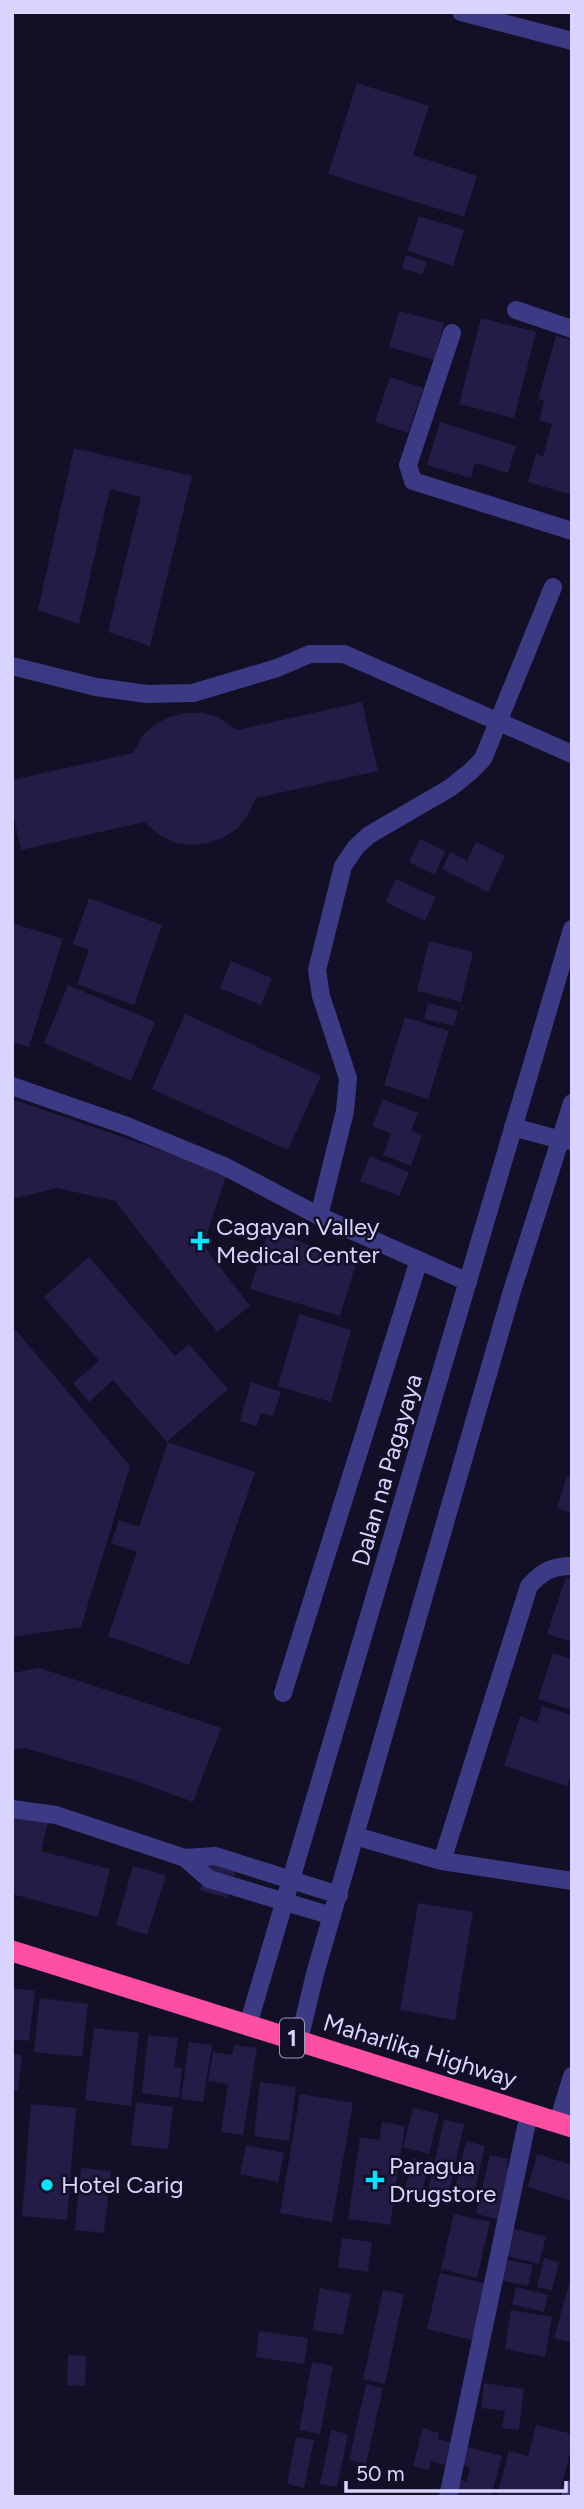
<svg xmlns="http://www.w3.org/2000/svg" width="584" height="2509" viewBox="0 0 584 2509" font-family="Figtree,sans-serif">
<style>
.building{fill:#241b47}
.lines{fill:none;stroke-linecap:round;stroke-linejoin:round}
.lane{stroke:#3d3a85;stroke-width:18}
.street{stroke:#3d3a85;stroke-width:18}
.highway{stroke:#ff4fa3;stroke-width:21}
.poi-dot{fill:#00e5ff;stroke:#130f26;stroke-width:2.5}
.labels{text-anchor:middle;stroke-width:5;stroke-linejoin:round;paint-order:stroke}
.shield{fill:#130f26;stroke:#9e99be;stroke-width:2}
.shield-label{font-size:23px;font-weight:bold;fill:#d9d4ff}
.poi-label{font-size:24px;fill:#d9d4ff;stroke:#130f26;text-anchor:start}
.street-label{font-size:24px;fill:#d9d4ff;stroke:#130f26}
</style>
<rect width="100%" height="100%" fill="#130f26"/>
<path class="building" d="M 357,83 L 429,106 L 413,155 L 477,176 L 464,217 L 328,174 Z
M 419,216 L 464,230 L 453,266 L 408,251 Z
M 406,255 L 427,262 L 422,275 L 402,268 Z
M 399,311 L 444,323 L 434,360 L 389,347 Z
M 481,318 L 536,332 L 514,418 L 459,404 Z
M 556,336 L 572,340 L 572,495 L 528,482 L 536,454 L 543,457 L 552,424 L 539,420 L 544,401 L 538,399 Z
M 390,377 L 423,388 L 408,433 L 375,422 Z
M 440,422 L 516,446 L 508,473 L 475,463 L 471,478 L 427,465 Z
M 74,448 L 192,476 L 150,646 L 108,632 L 141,497 L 110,489 L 79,624 L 38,610 Z
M 362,702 L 378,771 L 256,798 L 248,815 L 238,828 L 224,837 L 209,843 L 192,845 L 176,843 L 161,836 L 144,822 L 21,850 L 12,808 L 12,780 L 133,753 L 143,735 L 155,724 L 170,717 L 186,713 L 203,713 L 218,717 L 237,730 Z
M 420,839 L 445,851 L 435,875 L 409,862 Z
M 476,842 L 505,856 L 488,892 L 442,869 L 450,852 L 467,861 Z
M 396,879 L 436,897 L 425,921 L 385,902 Z
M 89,898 L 162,925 L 134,1005 L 77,984 L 89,950 L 73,944 Z
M 12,923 L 63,939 L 29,1047 L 12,1042 Z
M 429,941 L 473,952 L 461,1002 L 417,991 Z
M 231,961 L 272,978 L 261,1005 L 220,988 Z
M 68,985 L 155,1022 L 131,1081 L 44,1043 Z
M 428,1003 L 458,1011 L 454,1026 L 424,1019 Z
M 185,1014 L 321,1076 L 288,1150 L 152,1089 Z
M 405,1017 L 449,1031 L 428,1099 L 384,1085 Z
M 12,1099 L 227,1173 L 203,1245 L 250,1306 L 217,1332 L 115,1201 L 57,1188 L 12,1199 Z
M 383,1099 L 418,1113 L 411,1130 L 422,1135 L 411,1166 L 383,1155 L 391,1134 L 372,1126 Z
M 370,1156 L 409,1172 L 399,1196 L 360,1181 Z
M 268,1232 L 357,1260 L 340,1316 L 250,1289 Z
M 89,1257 L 175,1356 L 189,1344 L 228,1389 L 167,1442 L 113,1380 L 89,1402 L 73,1383 L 99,1361 L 44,1297 Z
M 299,1314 L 351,1330 L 331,1402 L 278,1386 Z
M 15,1329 L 130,1466 L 81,1627 L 12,1637 L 12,1330 Z
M 251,1382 L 281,1392 L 273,1416 L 261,1413 L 257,1426 L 240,1421 Z
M 168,1442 L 255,1472 L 189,1665 L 108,1636 L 137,1552 L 111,1543 L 119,1520 L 139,1527 Z
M 567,1476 L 572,1478 L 572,1513 L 557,1508 Z
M 566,1577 L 572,1580 L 572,1642 L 547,1634 Z
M 553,1653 L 572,1659 L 572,1710 L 538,1699 Z
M 40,1668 L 221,1728 L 193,1802 L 131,1779 L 25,1748 L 12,1750 L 12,1673 Z
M 542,1706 L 572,1715 L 572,1771 L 567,1786 L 504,1766 L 520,1716 L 537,1722 Z
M 12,1815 L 48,1822 L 41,1851 L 110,1869 L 98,1917 L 12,1894 Z
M 215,1846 L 241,1854 L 227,1898 L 200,1890 Z
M 133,1866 L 166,1875 L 147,1935 L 116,1925 Z
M 418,1903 L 473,1912 L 455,2020 L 400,2010 Z
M 12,1988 L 35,1991 L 29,2041 L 12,2039 Z
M 40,1998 L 88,2004 L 82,2057 L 34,2052 Z
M 94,2028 L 139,2033 L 131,2106 L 85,2100 Z
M 148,2035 L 178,2038 L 174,2067 L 182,2068 L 179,2098 L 142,2093 Z
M 189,2042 L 212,2045 L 203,2102 L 181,2099 Z
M 234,2045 L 257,2048 L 243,2135 L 221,2132 L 228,2084 L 208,2081 L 213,2052 L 232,2055 Z
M 12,2054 L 22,2055 L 18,2091 L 12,2090 Z
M 260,2082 L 296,2087 L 289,2141 L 254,2136 Z
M 300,2094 L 353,2103 L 332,2222 L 280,2213 Z
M 136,2102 L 173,2107 L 168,2149 L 131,2145 Z
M 31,2104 L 76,2108 L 67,2220 L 22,2216 Z
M 413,2108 L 439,2114 L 429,2154 L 403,2147 Z
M 444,2120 L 464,2124 L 446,2205 L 426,2200 Z
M 382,2122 L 405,2126 L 390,2225 L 348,2219 L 360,2137 L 379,2140 Z
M 466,2141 L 485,2146 L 473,2198 L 454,2193 Z
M 246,2145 L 284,2153 L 278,2182 L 240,2174 Z
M 537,2154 L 572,2165 L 572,2201 L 528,2187 Z
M 490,2155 L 508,2159 L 507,2167 L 514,2168 L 502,2220 L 476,2214 Z
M 413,2158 L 429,2162 L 421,2197 L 404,2193 Z
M 81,2168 L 111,2171 L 104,2233 L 75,2230 Z
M 454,2214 L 490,2222 L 477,2278 L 441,2269 Z
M 509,2228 L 546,2236 L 539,2264 L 503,2255 Z
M 342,2238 L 372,2242 L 368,2272 L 338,2267 Z
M 544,2258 L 559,2262 L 552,2290 L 537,2287 Z
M 504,2259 L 533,2265 L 528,2286 L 499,2280 Z
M 440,2273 L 490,2284 L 476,2341 L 427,2329 Z
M 572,2274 L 572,2343 L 554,2338 Z
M 516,2287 L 548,2295 L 544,2312 L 512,2304 Z
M 320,2288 L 351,2294 L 343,2335 L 313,2330 Z
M 383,2290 L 404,2294 L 385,2384 L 363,2379 Z
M 511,2310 L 552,2317 L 545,2357 L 505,2349 Z
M 259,2331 L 308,2338 L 304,2364 L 256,2357 Z
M 68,2355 L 86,2356 L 85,2386 L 67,2385 Z
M 312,2362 L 333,2366 L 320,2434 L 299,2430 Z
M 484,2383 L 524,2389 L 519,2430 L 502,2428 L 505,2411 L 481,2408 Z
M 366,2384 L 383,2388 L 366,2464 L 349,2460 Z
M 536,2425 L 572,2434 L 572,2444 L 559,2497 L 497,2496 L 509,2451 L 528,2456 Z
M 423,2428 L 439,2433 L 438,2439 L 451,2442 L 445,2465 L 431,2461 L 429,2470 L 413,2466 Z
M 331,2430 L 348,2434 L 337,2487 L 320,2484 Z
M 296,2437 L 314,2440 L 304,2488 L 287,2484 Z
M 467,2447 L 502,2456 L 491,2497 L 454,2497 L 459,2479 L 467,2482 L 470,2467 L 463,2465 Z"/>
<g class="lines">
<path class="lane" d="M 516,310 L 572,329
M 452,333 L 408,465 L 413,481 L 572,531
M 12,666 L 96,687 L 147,694 L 193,693 L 277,668 L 310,654 L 344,654 L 572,754
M 12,1086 L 127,1126 L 224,1166 L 319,1216 L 468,1282
M 319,1216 L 345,1111 L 348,1078 L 321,996 L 317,970 L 343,866 L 356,847 L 369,835 L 450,788 L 470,772 L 483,759 L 553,587
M 283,1693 L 419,1260
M 12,1809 L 56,1815 L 185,1858 L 215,1856 L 339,1895
M 355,1836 L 442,1861 L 572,1881
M 185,1858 L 209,1879 L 332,1916
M 442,1861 L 529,1586 C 542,1572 551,1566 572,1566
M 558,2122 L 572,2076"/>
<path class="street" d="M 461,12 L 572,41
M 513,1127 L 561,1140 L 572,1141
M 248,2025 L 572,929
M 299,2040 L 315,1974 L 511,1294 L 572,1103
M 448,2497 L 529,2113
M 570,2497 L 572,2489"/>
<path class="highway" d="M 12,1951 L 572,2127"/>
</g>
<g class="poi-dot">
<path d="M196.5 1230.5h7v7h7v7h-7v7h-7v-7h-7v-7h7z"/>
<path d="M371.5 2169.5h7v7h7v7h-7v7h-7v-7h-7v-7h7z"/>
<circle cx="47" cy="2185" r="7"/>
</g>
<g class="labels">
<rect class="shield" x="280" y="2018.5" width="24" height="39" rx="5"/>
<g class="shield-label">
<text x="292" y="2046">1</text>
</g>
<g class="poi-label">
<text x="216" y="1235">Cagayan Valley<tspan x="216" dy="28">Medical Center</tspan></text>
<text x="389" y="2174">Paragua<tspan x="389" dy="28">Drugstore</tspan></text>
<text x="61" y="2193">Hotel Carig</text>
</g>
<g class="street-label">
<text transform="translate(387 1470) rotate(-74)" y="8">Dalan na Pagayaya</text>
<text transform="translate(420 2051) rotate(17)" y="8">Maharlika Highway</text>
</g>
</g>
<rect width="584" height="2509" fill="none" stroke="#d9d4ff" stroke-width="28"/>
<path d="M346 2481v10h220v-10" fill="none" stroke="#d9d4ff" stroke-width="3.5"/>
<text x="356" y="2481" font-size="21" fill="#d9d4ff" stroke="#130f26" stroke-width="5" paint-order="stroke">50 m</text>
</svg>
